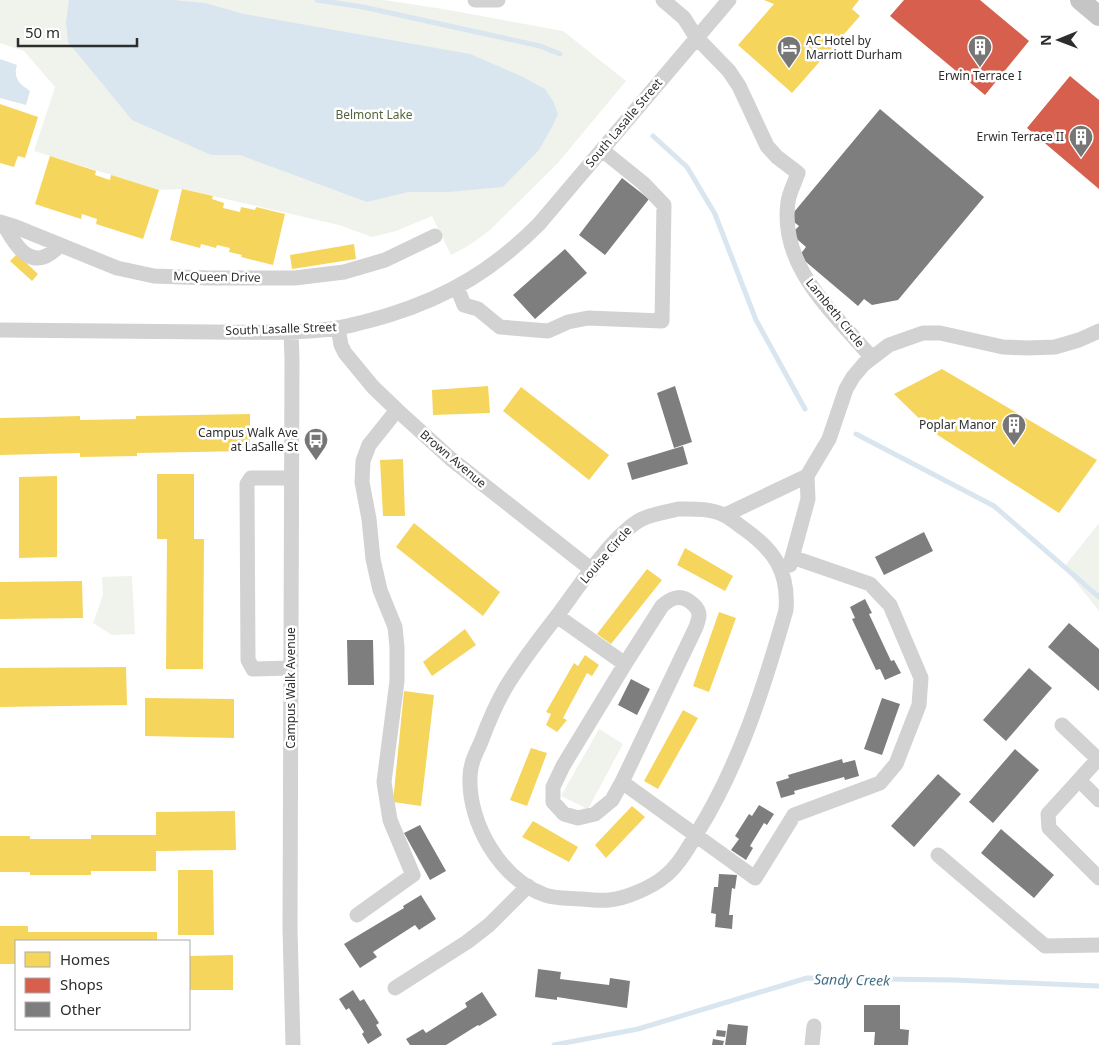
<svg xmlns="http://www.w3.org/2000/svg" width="1099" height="1045" viewBox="0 0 1099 1045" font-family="'Noto Sans',sans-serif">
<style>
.green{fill:#f0f3eb}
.water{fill:#d9e6ef}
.homes{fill:#f6d55c}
.shops{fill:#d6604d}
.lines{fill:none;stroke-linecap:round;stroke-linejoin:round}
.stream{stroke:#d9e6ef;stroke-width:5}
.building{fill:#7e7e7e}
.minor{stroke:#d2d2d2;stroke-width:15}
.major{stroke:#c5c5c5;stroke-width:20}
.labels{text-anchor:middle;stroke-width:5;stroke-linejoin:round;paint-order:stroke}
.poi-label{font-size:12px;fill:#2d2d2d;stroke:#fff;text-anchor:end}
.park-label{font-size:12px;fill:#51643e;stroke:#fff}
.street-label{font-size:12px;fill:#2d2d2d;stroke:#fff}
.water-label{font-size:14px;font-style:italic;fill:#426e87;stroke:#fff}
</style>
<rect width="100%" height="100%" fill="#fff"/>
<path class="green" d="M 0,0 L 384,0 L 443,9 L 563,31 L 626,81 L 557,164 L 490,230 L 468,246 L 451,255 L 432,216 L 396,231 L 372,237 L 339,225 L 182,189 L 159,190 L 34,151 L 55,87 L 24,51 L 0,43 Z
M 1099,523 L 1099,611 L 1064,567 Z
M 132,576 L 135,634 L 112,635 L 93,623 L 103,595 L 102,577 Z
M 599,729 L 623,744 L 588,809 L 561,796 Z"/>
<path class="water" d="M 69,0 L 173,0 L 205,3 L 244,14 L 470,54 L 521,76 L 545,89 L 553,101 L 558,114 L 551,129 L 539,150 L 503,187 L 449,192 L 408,192 L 367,202 L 240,155 L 211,155 L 132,120 L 68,42 L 66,22 Z
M 0,59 L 17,65 C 13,78 19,84 30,91 L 26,105 L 0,98 Z"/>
<path class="homes" d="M 764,0 L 859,0 L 852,9 L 860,16 L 792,93 L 738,45 L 774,4 Z
M 0,104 L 38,117 L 25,158 L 18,156 L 14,167 L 0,163 Z
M 50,156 L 96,171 L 95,175 L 110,180 L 111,175 L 159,190 L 143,239 L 96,224 L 97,219 L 82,214 L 81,219 L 35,204 Z
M 182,189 L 213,196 L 212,199 L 224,203 L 223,208 L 240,212 L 241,207 L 255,210 L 256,207 L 285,214 L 273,265 L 241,257 L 242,255 L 229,252 L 230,248 L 217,245 L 216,248 L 201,244 L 200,248 L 170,240 Z
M 354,244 L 356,259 L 292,269 L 290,255 Z
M 17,254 L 38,274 L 32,281 L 10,261 Z
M 942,369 L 1097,460 L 1059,513 L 933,432 L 894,394 Z
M 488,386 L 490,413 L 433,415 L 432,390 Z
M 521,387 L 609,455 L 589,480 L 503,411 Z
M 250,414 L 250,451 L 137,453 L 137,456 L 80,457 L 80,453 L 0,455 L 0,418 L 80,416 L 80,420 L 136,419 L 136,416 Z
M 403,459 L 405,516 L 383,516 L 380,460 Z
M 157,474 L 194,474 L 194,539 L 204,539 L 203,669 L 166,669 L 167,539 L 157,539 Z
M 57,476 L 57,557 L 19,558 L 19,477 Z
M 414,523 L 500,592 L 483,616 L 396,547 Z
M 685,548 L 733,576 L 725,591 L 677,565 Z
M 647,569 L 662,580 L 611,644 L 597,634 Z
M 82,581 L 83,618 L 0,619 L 0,582 Z
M 719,612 L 736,618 L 709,692 L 693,686 Z
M 465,629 L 476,645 L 432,676 L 423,662 Z
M 585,655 L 599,665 L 592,676 L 587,673 L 563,718 L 567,720 L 557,732 L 546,725 L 551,714 L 546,712 L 574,663 L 578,666 Z
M 126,667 L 127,705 L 0,707 L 0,668 Z
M 404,691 L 434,695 L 421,806 L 393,802 Z
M 145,698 L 234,699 L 234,738 L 145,736 Z
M 683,710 L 698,718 L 658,789 L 644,781 Z
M 531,748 L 547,753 L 527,806 L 510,800 Z
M 632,806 L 645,817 L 606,858 L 595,845 Z
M 235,811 L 236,850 L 156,851 L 156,871 L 91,871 L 91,875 L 30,875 L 30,872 L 0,872 L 0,836 L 30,836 L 30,839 L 91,839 L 91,835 L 156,835 L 156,812 Z
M 533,821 L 578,847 L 569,862 L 522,837 Z
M 178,870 L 213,870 L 214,935 L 178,935 Z
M 0,926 L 28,926 L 28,941 L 16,941 L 16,964 L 0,964 Z
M 28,932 L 157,932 L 157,941 L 28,941 Z
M 233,955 L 233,990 L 189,990 L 189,956 Z"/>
<path class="shops" d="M 904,0 L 980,0 L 1029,41 L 985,95 L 890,16 Z
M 1070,76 L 1099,100 L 1099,189 L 1027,128 Z"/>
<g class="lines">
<path class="stream" d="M 317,0 L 363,7 L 540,46 L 560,54
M 653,136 L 687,167 L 715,214 L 756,320 L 805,409
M 856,434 L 994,506 L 1099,597
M 554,1045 L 638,1029 L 807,978 L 954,980 L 1099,986"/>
</g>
<path class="building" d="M 880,109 L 984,197 L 898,300 L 872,305 L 864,299 L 858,306 L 799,256 L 806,247 L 791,234 L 799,226 L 789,218 Z
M 622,178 L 649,199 L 605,255 L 579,235 Z
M 565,249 L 587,273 L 535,319 L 513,295 Z
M 675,386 L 692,442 L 674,448 L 657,393 Z
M 683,446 L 688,464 L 632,480 L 627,463 Z
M 924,532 L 933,551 L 884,575 L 875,557 Z
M 865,599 L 872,613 L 869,614 L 891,661 L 894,660 L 901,673 L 885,680 L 880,669 L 876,670 L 852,619 L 855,618 L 850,607 Z
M 1069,623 L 1099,649 L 1099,691 L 1048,647 Z
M 347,640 L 373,640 L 374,685 L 348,685 Z
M 1029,668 L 1052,688 L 1006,741 L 983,720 Z
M 631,679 L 650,689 L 637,715 L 618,705 Z
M 882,698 L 900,704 L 882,755 L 864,749 Z
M 1015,749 L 1039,770 L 993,823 L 969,802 Z
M 842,759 L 843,763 L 855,760 L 859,776 L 845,780 L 844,777 L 794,791 L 795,794 L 781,798 L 776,782 L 789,778 L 788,775 Z
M 938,774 L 961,794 L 914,847 L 891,826 Z
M 759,805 L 774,814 L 767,825 L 764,823 L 750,846 L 753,848 L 746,860 L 731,850 L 739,839 L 735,836 L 749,814 L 752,816 Z
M 420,825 L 446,871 L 430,880 L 404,833 Z
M 1001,829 L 1054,875 L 1034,898 L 981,853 Z
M 719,874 L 737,875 L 735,889 L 732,888 L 729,915 L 733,915 L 732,929 L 715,927 L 716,914 L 711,913 L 714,887 L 718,887 Z
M 421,895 L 436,919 L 419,930 L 415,925 L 373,952 L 377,957 L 360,968 L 344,944 L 404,908 L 403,906 Z
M 538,969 L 561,972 L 560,979 L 609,985 L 610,978 L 630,981 L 627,1008 L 557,997 L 557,1000 L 535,997 Z
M 353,990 L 360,1001 L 364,999 L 379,1023 L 376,1025 L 382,1035 L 368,1044 L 362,1034 L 364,1032 L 349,1008 L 346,1010 L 339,999 Z
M 482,992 L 497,1015 L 479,1026 L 478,1025 L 446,1045 L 410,1045 L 406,1039 L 423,1029 L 426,1033 L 467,1007 L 465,1003 Z
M 864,1005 L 900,1005 L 900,1029 L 909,1030 L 908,1045 L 874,1045 L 875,1032 L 864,1032 Z
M 728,1024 L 748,1026 L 746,1045 L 725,1045 Z
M 717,1030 L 726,1031 L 725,1037 L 716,1036 Z
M 713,1039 L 724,1041 L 723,1045 L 712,1045 Z"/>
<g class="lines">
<path class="minor" d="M 475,0 L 498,0
M 663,0 L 684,18 L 696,37 L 729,71 L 739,86 L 767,146 L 777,157 L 798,173 C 795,182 789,193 788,202 C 779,267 834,313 872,358
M 0,222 L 16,227 L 117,268 L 154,276 L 209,278 L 295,278 L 344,272 L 385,260 L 435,236
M 3,223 C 17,249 33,274 60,245
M 457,287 L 464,305 L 478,309 L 500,327 L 548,331 L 568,322 L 588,318 L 662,321 L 664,205 L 643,183 L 602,150
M 338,328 L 341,345 L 345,353 L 373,387 L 397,410 L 451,459 L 592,570
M 0,330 C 71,330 141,332 212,332 C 253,332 296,334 337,328 C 355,325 372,320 389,315 C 450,296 494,269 539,224 L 729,0
M 291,331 L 292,360 L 290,929 L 293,1045
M 678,509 C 693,509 710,508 724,515 C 731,518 737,524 743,528 C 774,550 789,571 786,610 C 764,687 740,764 697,833 C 688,848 679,865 664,877 C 652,887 625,899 609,900 C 600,901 591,900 582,899 C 570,898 556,899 545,895 C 501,880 468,823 470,777 C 470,764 476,753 481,742 C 488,723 496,704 506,687 C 521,662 539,639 557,616 C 577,589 614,533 642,519 C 653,514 666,512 678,509 Z
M 725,515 L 807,476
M 790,565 L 808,499 L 807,476 L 829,439 L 846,389 L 853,377 L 864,364 L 889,345 L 923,333 L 940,333 L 1003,347 L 1027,348 L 1055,347 L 1079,340 L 1099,331
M 557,616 L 625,664 L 563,766 L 553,787 L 553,802 L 564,814 L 578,818 L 595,814 L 612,800 L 622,782 L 696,627 C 697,624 699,619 699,615 C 699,611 697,608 694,605 C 682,594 673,596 662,606 L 625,664
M 291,668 L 253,669 L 248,660 L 247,484 L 251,478 L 291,478
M 1062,725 L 1098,759 L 1079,780
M 622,782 L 755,878 L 794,815 L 880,783 L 896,764 L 919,705 L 921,678 L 890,605 L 870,584 L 792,557
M 1099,800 L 1079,780 L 1048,814 L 1049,828 L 1099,878
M 938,855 L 1045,946 L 1099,945
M 357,915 L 413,875 L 390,820 L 384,782 L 397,681 L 397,647 L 395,627 L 380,590 L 373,559 L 369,519 L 362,482 L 363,461 L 369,445 L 397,410
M 395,988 L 467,942 L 489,925 L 528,886
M 812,1045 L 814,1026"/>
<path class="major" d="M 1080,0 L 1099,16"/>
</g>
<defs>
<symbol id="building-pin" viewBox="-11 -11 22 30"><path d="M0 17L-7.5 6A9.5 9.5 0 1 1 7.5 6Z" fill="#767676" stroke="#fff"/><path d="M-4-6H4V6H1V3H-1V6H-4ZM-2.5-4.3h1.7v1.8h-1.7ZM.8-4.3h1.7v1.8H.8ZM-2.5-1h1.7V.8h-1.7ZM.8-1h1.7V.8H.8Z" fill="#fff"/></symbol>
<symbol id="hotel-pin" viewBox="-11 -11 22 30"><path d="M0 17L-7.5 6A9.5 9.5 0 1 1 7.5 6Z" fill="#767676" stroke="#fff"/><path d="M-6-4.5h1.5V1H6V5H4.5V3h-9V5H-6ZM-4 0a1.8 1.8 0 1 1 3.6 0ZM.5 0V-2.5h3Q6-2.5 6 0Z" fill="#fff"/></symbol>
<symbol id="bus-pin" viewBox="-11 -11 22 30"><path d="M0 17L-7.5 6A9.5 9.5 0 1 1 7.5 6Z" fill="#767676" stroke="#fff"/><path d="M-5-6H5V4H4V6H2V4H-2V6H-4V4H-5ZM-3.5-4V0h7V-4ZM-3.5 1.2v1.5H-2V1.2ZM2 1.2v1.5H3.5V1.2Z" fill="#fff"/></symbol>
</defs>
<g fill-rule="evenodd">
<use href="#building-pin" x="966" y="33" width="28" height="38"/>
<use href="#hotel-pin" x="775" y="34" width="28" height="38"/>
<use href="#building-pin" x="1067" y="123" width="28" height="38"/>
<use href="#building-pin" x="1000" y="411" width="28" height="38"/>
<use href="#bus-pin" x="302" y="426" width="28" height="38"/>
</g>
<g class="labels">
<g class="poi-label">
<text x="806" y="45" text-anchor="start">AC Hotel by<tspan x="806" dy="14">Marriott Durham</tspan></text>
<text x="980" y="80" text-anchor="middle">Erwin Terrace I</text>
<text x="1064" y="141">Erwin Terrace II</text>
<text x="996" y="429">Poplar Manor</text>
<text x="298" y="437">Campus Walk Ave<tspan x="298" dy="14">at LaSalle St</tspan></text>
</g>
<g class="park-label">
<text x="374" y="119">Belmont Lake</text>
</g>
<g class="street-label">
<text transform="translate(624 123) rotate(-50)" y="4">South Lasalle Street</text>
<text transform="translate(217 277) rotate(1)" y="4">McQueen Drive</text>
<text transform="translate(835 313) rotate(51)" y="4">Lambeth Circle</text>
<text transform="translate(281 329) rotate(-2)" y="4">South Lasalle Street</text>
<text transform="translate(453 459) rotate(40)" y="4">Brown Avenue</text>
<text transform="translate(606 555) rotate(-49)" y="4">Louise Circle</text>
<text transform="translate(291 688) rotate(-90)" y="4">Campus Walk Avenue</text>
</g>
<g class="water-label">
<text transform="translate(852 980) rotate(1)" y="5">Sandy Creek</text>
</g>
</g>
<rect x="15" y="940" width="175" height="90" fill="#ffffff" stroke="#ababab"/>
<rect x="25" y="952" width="25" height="15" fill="#f6d55c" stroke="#ababab"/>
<text x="60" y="965" font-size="15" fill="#2d2d2d">Homes</text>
<rect x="25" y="978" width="25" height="15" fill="#d6604d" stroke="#ababab"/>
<text x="60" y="990" font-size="15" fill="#2d2d2d">Shops</text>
<rect x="25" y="1002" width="25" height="15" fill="#7e7e7e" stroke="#ababab"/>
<text x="60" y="1015" font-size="15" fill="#2d2d2d">Other</text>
<g transform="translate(1059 40) rotate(269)" stroke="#ffffff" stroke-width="4" paint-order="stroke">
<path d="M0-4L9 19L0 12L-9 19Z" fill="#2d2d2d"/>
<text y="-8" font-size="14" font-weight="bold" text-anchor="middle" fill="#2d2d2d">N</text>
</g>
<path d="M18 38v8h119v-8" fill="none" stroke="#2d2d2d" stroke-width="2.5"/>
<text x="25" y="38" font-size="15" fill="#2d2d2d" stroke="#ffffff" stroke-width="4" paint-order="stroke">50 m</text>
</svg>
